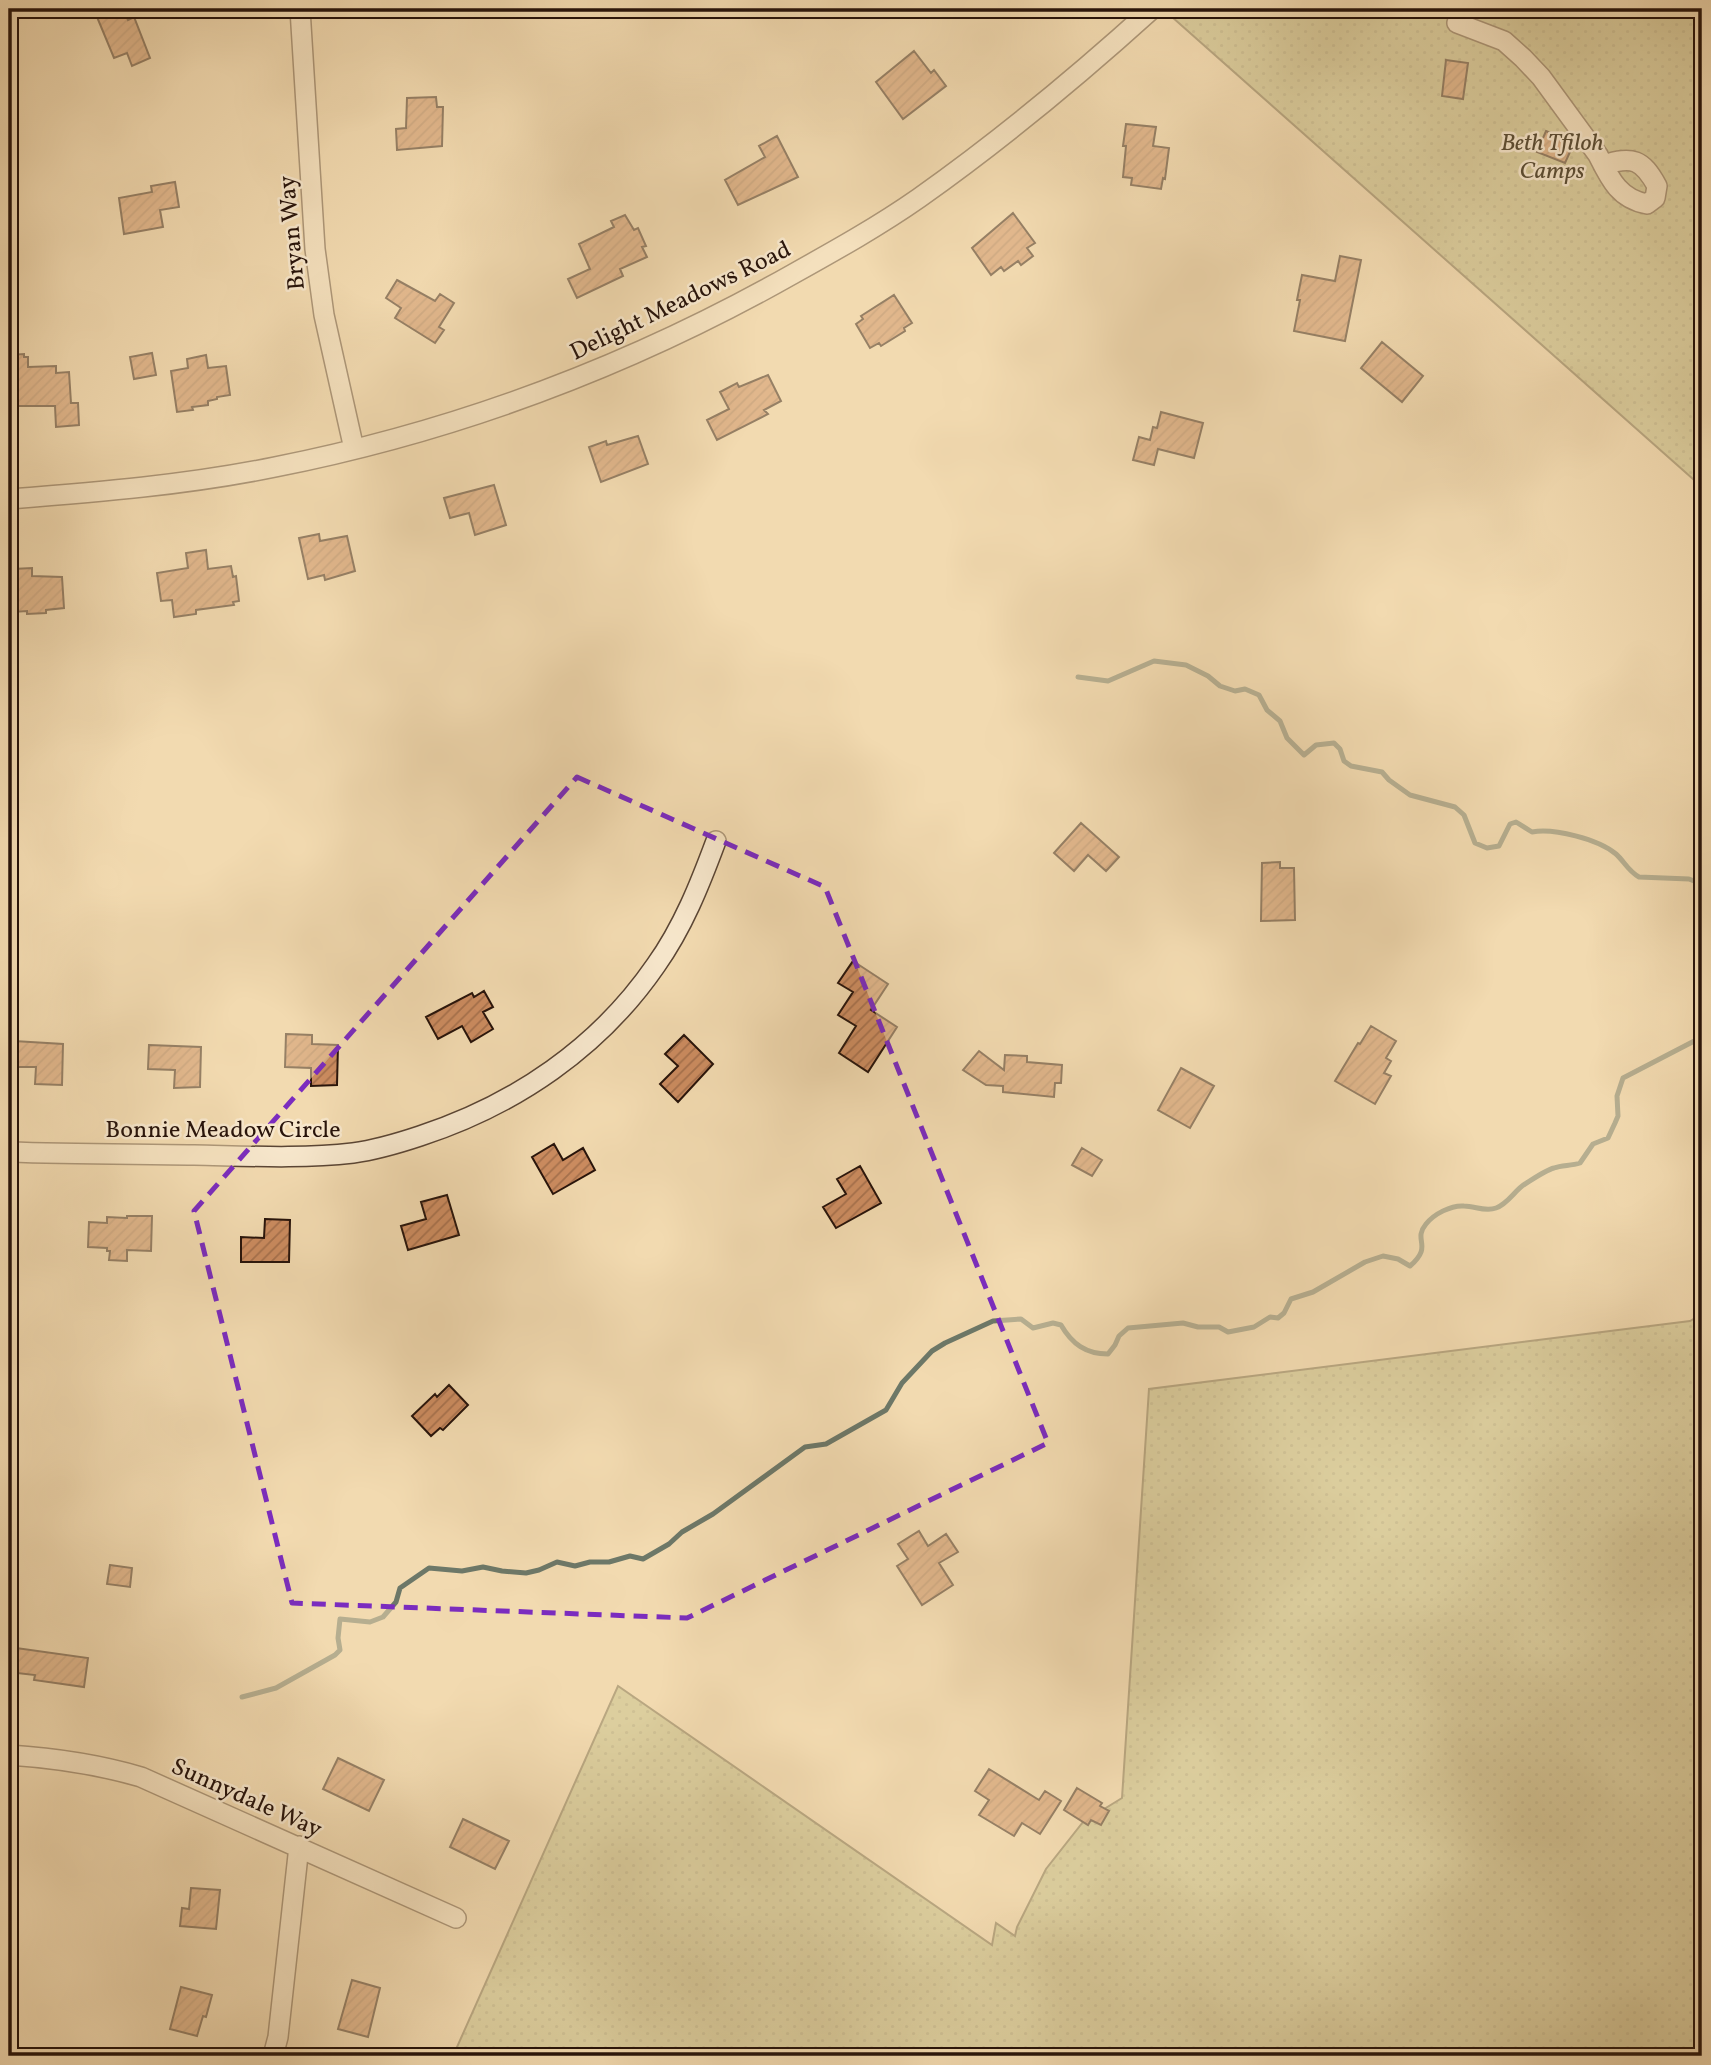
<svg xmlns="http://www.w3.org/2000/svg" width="1711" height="2065" viewBox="0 0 1711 2065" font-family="Vollkorn,serif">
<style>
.park{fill:url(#park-dots);stroke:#746848;stroke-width:2}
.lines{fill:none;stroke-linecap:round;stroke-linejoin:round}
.stream{stroke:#6d7868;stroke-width:5}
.building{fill:url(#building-hatch);stroke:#27130a;stroke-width:2}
.minor-casing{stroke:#5a4534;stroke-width:22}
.minor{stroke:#f7e7cc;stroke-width:19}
.marked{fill:none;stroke:#7b2cbf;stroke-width:5;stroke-dasharray:14 9;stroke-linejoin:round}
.labels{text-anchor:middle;stroke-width:5;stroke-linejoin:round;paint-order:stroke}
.park-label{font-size:24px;font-style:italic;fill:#5d4f36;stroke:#f7e7cc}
.street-label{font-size:24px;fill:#27130a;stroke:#f7e7cc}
</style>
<defs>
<pattern id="park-dots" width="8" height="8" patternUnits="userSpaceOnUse" patternTransform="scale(1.75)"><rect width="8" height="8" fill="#c0be87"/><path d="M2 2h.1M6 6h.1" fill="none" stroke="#a5a273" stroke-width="1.8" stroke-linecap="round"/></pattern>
<pattern id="building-hatch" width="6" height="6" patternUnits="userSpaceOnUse" patternTransform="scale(1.75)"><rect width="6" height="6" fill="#cc8c60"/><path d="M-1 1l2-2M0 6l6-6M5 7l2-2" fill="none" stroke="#a6714d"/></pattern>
</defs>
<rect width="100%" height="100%" fill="#f2dab0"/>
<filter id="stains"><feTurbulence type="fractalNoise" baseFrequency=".00286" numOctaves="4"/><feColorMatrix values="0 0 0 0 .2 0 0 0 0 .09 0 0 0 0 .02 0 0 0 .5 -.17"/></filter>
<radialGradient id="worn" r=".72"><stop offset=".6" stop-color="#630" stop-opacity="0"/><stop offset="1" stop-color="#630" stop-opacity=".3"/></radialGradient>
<path class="park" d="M 1163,9 L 1702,9 L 1702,487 Z
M 1702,1314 L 1702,2056 L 453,2056 L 618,1686 L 992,1945 L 996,1923 L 1015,1936 L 1017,1927 L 1046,1869 L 1083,1822 L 1122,1798 L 1149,1389 L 1690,1321 Z"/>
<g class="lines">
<path class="stream" d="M 1078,677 L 1108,681 L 1154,661 L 1186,665 L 1208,676 L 1220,686 L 1235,691 L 1245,689 L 1259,695 L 1267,710 L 1280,721 L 1287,738 L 1304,755 L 1316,745 L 1334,743 L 1340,749 L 1344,761 L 1351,766 L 1382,772 L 1389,780 L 1410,795 L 1455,807 L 1464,815 L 1475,843 L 1487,848 L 1499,846 L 1510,824 L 1516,822 L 1532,832 C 1554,828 1598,839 1616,854 C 1624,861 1628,871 1639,877 L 1689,879 L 1699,883 L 1702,890
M 1702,900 L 1702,909
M 242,1697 L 276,1688 L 335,1655 L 340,1650 L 338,1638 L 340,1619 L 370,1622 L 383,1617 L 396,1602 L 400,1588 L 429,1568 L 462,1571 L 483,1567 L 502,1571 L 526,1573 L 539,1570 L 557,1562 L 575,1566 L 590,1562 L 609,1562 L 630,1556 L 643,1559 L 669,1544 L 682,1532 L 713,1514 L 805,1447 L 826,1444 L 886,1410 L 902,1383 L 932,1351 L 945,1343 L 993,1321 L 1021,1319 L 1033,1328 L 1053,1323 L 1061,1325 C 1072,1344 1086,1354 1108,1354 L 1115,1345 L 1119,1336 L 1128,1328 L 1183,1323 L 1198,1327 L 1219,1327 L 1228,1332 L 1254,1327 L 1270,1317 L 1278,1318 L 1284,1313 L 1291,1299 L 1313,1292 L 1365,1262 L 1383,1256 L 1398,1259 L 1410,1266 C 1434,1245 1412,1241 1426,1224 C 1434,1214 1451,1205 1464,1206 C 1475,1206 1485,1212 1496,1208 C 1508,1204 1515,1190 1525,1184 C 1533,1179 1546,1170 1554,1168 C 1562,1165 1571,1166 1580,1163 L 1593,1144 L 1608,1138 L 1615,1123 L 1618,1116 L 1617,1096 L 1623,1078 L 1702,1037"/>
</g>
<path class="building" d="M 118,9 L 124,9 L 128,20 L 134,17 L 150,58 L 132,66 L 127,53 L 114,58 L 97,17 Z
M 914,51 L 931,73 L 934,70 L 946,86 L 903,119 L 876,82 Z
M 1446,60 L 1468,63 L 1463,99 L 1442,96 Z
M 436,97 L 437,107 L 443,107 L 442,146 L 397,150 L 396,129 L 406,128 L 407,98 Z
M 1126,124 L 1156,127 L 1153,146 L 1169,148 L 1165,179 L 1163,178 L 1161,189 L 1131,185 L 1132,178 L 1123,177 L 1126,146 L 1123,146 Z
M 1546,131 L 1574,143 L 1565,163 L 1537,152 Z
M 777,136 L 798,177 L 738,205 L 725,180 L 765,157 L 759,146 Z
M 175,182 L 179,207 L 160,210 L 163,227 L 124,234 L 119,198 L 152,192 L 151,186 Z
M 1013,213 L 1035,243 L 1027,248 L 1033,256 L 1021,265 L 1018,261 L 1004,271 L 1001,267 L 991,275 L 972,248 Z
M 625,215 L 634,230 L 638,228 L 646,246 L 642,247 L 647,257 L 620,269 L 623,276 L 577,298 L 568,279 L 590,269 L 579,244 L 614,227 L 611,221 Z
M 1340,256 L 1361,260 L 1345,341 L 1294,331 L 1300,300 L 1297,300 L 1302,275 L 1335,281 Z
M 397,280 L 435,301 L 440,294 L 454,303 L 439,327 L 444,330 L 435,343 L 395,318 L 401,308 L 386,298 Z
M 894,295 L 912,323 L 904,328 L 905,331 L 881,346 L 879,343 L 870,348 L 856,324 L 863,319 L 861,316 Z
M 1382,342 L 1423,376 L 1402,402 L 1361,368 Z
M 152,353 L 156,375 L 134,379 L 130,357 Z
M 24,354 L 24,357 L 28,357 L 28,367 L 56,366 L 56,373 L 69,372 L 71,403 L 78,403 L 79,425 L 56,427 L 55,406 L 10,406 L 9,358 L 10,355 Z
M 206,355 L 208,368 L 226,366 L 230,395 L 217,397 L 217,399 L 208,401 L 208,405 L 192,407 L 193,410 L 177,412 L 171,371 L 188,368 L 187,359 Z
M 768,375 L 781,401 L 764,410 L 768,414 L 717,440 L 707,420 L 729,409 L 720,392 L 737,383 L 739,387 Z
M 1161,412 L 1203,423 L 1194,458 L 1158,449 L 1154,465 L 1133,460 L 1139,437 L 1150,440 L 1153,427 L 1157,428 Z
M 638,436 L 648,464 L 601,482 L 589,447 L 606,441 L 607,445 Z
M 494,485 L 506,525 L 475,535 L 469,513 L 450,518 L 444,498 Z
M 319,534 L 320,541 L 347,536 L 355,571 L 325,580 L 324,575 L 308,579 L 299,538 Z
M 206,550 L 208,569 L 231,566 L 233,577 L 236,576 L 239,601 L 233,602 L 234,605 L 196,610 L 196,614 L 174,617 L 172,600 L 161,601 L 157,573 L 188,568 L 186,553 Z
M 32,568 L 32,576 L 62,577 L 64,608 L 46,610 L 46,613 L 27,614 L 27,611 L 13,612 L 11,589 L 14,589 L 13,569 Z
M 1081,823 L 1119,857 L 1106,871 L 1088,855 L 1074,871 L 1054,853 Z
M 1280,862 L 1280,868 L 1294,868 L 1295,920 L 1261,921 L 1262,863 Z
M 853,961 L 888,984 L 871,1010 L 897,1027 L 868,1072 L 839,1053 L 856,1026 L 838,1015 L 853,992 L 838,983 Z
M 484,991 L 493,1007 L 483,1012 L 493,1029 L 471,1042 L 462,1026 L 438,1039 L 426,1017 L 472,993 L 474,997 Z
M 1371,1026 L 1396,1041 L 1386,1058 L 1391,1061 L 1384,1073 L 1391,1076 L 1375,1104 L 1335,1081 L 1358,1043 L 1360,1044 Z
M 286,1034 L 312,1035 L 312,1044 L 338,1045 L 337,1085 L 311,1086 L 311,1068 L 285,1067 Z
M 684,1035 L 713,1064 L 678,1102 L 660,1084 L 678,1066 L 665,1054 Z
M 14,1041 L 63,1044 L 62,1085 L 35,1084 L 36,1067 L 14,1067 Z
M 149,1045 L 201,1047 L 200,1087 L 174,1088 L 175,1070 L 148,1069 Z
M 979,1051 L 1004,1070 L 1005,1055 L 1027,1056 L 1027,1062 L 1062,1065 L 1061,1083 L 1055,1083 L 1054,1097 L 1003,1092 L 1003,1086 L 986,1085 L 963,1070 Z
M 1181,1068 L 1214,1086 L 1190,1128 L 1158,1110 Z
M 554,1144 L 563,1160 L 583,1148 L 595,1170 L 553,1194 L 532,1157 Z
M 1082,1148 L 1102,1160 L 1092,1176 L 1072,1165 Z
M 860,1166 L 881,1203 L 836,1228 L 823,1207 L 846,1194 L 837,1179 Z
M 447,1195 L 459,1235 L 408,1250 L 401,1226 L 426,1219 L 421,1202 Z
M 127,1216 L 152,1216 L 151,1251 L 127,1250 L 127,1261 L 109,1260 L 110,1251 L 107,1251 L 107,1248 L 88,1247 L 89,1222 L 107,1223 L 107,1217 L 127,1218 Z
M 265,1219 L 290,1220 L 289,1262 L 241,1262 L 241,1237 L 264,1238 Z
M 449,1385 L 468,1405 L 443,1430 L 440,1428 L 431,1436 L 412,1416 L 435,1394 L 437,1397 Z
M 919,1531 L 928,1546 L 946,1534 L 958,1552 L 939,1563 L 953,1585 L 922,1605 L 897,1566 L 908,1559 L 898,1544 Z
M 110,1565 L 132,1568 L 130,1587 L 107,1584 Z
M 9,1647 L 88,1658 L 84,1687 L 34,1680 L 35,1675 L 9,1672 Z
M 338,1758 L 384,1780 L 369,1811 L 323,1789 Z
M 989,1769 L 1039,1800 L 1045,1791 L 1061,1801 L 1040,1834 L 1022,1823 L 1014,1836 L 979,1815 L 989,1800 L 975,1791 Z
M 1077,1788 L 1102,1803 L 1100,1806 L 1109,1811 L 1101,1825 L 1091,1820 L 1088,1825 L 1064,1810 Z
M 463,1819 L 509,1841 L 495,1869 L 450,1847 Z
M 191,1888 L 220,1890 L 216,1929 L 180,1926 L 182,1908 L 189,1909 Z
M 352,1980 L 380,1988 L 368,2037 L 338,2029 Z
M 181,1987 L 212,1995 L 206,2017 L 203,2016 L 197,2036 L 170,2029 Z"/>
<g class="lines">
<defs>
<path id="minor" d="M 300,9 L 315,249 L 324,315 L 354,449
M 1457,23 L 1504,41 L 1523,58 L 1541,77 L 1598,155 C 1610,179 1619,199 1647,204 L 1655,198 L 1657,186 C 1642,159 1633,156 1603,165
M 9,499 C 98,492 187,485 275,467 C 457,431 632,365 793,274 C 836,250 879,226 919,198 C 1001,140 1078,76 1152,9
M 9,1152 C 71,1154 132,1154 194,1155 C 247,1156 301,1159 353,1153 C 375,1150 399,1143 420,1136 C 515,1105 599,1048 656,965 C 683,927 700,884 716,841
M 9,1755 C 55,1758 97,1764 141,1777 L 456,1918
M 273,2056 L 278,2037 L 299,1846"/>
</defs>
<use href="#minor" class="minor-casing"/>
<use href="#minor" class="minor"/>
</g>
<path d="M0 0H1711V2065H0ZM 577,777 L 825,887 L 1048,1443 L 687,1618 L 292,1603 L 194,1211 Z" fill="#f2dab0" fill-opacity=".55" fill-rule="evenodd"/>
<path class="marked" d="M 577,777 L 825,887 L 1048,1443 L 687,1618 L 292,1603 L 194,1211 Z"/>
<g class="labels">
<g class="park-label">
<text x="1552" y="150">Beth Tfiloh<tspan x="1552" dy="28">Camps</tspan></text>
</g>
<g class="street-label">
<text transform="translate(291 233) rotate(-95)" y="8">Bryan Way</text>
<text transform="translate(680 300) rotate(-26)" y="8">Delight Meadows Road</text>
<text x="223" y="1137">Bonnie Meadow Circle</text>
<text transform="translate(247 1797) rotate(24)" y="8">Sunnydale Way</text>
</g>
</g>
<rect width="1711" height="2065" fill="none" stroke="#f2dab0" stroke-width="35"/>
<rect x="10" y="10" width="1690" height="2044" fill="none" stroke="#27130a" stroke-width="3.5"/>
<rect x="18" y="18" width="1676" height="2030" fill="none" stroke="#27130a" stroke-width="2"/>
<rect width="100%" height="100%" filter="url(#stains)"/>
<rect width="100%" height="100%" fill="url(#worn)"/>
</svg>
